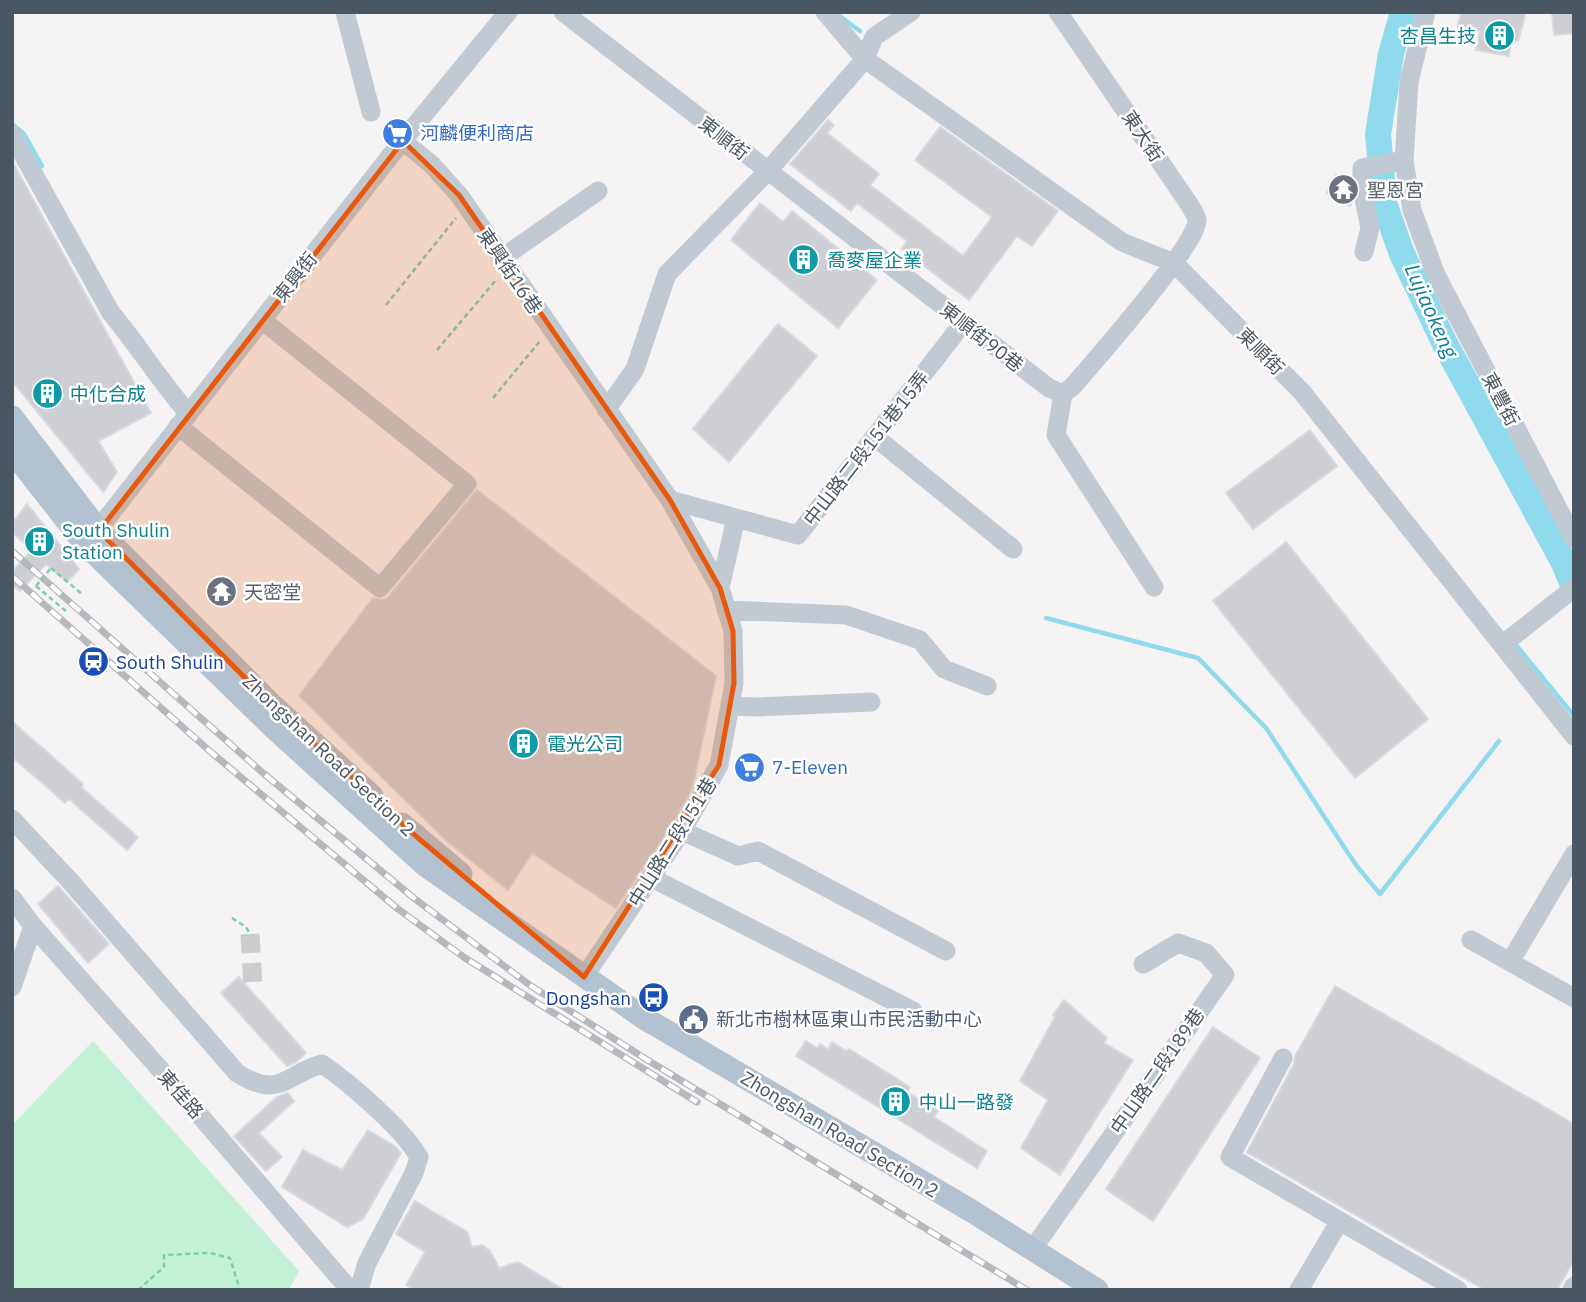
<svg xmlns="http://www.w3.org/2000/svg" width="1586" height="1302" viewBox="0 0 1586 1302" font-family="'IBM Plex Sans','Noto Sans TC',sans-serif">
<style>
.green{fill:#c3f1d5}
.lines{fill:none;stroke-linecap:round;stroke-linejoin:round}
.stream{stroke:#90daee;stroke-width:4.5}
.river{stroke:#90daee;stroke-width:26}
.building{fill:#cdcfd5;stroke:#d7d9de;stroke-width:2}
.minor-tunnel{stroke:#caccce;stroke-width:19;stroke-dasharray:19 10;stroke-linecap:butt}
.path{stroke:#7ad0a6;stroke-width:2.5;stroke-dasharray:5 3.5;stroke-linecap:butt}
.minor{stroke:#c1cad2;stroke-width:19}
.major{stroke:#b3c2d1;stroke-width:23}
.rail-casing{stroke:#b5b8bd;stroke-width:7}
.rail{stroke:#fff;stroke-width:4.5;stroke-dasharray:13;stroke-linecap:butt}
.path-bridge{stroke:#7ad0a6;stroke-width:2.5;stroke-dasharray:5 3.5;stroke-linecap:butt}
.marked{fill:#e8590c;fill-opacity:0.2;stroke:#e8590c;stroke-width:5;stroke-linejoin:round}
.labels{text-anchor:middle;stroke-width:5;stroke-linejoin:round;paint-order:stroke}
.culture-label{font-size:19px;fill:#0d838f;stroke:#fff;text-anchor:start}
.shop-label{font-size:19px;fill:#366cbe;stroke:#fff;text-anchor:start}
.street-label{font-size:19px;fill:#4a5661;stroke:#fff}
.worship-label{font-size:19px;fill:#5b616d;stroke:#fff;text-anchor:start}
.transit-label{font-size:19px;fill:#164399;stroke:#fff;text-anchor:start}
.service-label{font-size:19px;fill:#4e5e75;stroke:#fff;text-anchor:start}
.water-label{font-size:21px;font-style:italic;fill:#0c7c9b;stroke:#fff}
</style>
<rect width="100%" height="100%" fill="#f5f3f3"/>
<path class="green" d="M 93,1041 L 299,1271 L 289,1290 L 12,1290 L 12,1125 Z"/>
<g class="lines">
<path class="stream" d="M 838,15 L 860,31
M 12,124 L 24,134 L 42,166
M 1046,618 L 1198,658 L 1266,728 L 1356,865 L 1380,894 L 1499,741
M 1516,645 L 1574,716"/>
<path class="river" d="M 1403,12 L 1391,54 L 1378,134 L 1384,203 L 1402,254 L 1444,342 L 1563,561 L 1574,587"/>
</g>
<path class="building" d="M 1461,12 L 1526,12 L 1518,41 L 1511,40 L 1509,56 L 1476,50 L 1480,32 L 1458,26 Z
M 1552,12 L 1574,12 L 1574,33 L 1554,35 Z
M 828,120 L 834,125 L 827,133 L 879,174 L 870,185 L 963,256 L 992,217 L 915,160 L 940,127 L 1058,211 L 1032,246 L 1017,236 L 969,300 L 902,249 L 907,241 L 857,203 L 851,211 L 790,164 Z
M 12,161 L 151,413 L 98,441 L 117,472 L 103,492 L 12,381 Z
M 1336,175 L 1350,182 L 1352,202 L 1350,206 L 1327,193 Z
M 760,203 L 783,222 L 792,211 L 877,280 L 838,328 L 731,240 Z
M 778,324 L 817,356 L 729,462 L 693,429 Z
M 1310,430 L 1337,466 L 1253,529 L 1226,493 Z
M 477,490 L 716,676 L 692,789 L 672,825 L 616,908 L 532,853 L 508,890 L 447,841 L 299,696 L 373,598 L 384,600 L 389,596 Z
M 27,504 L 79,569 L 67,582 L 46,564 L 20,591 L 12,585 L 12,572 L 32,550 L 12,532 L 12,524 Z
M 1286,542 L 1428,719 L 1355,778 L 1213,601 Z
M 12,721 L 83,784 L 81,787 L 138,837 L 127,850 L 69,799 L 65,803 L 12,757 Z
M 58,886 L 109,944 L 88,963 L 38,904 Z
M 239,977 L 306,1053 L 296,1062 L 287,1066 L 221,993 Z
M 1335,986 L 1574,1124 L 1574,1260 L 1557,1290 L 1485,1290 L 1247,1152 L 1294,1064 L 1295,1056 Z
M 1064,1000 L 1107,1038 L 1104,1043 L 1133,1060 L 1060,1175 L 1021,1148 L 1048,1100 L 1020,1081 L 1055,1017 L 1053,1015 Z
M 1213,1027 L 1260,1058 L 1153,1221 L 1106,1189 Z
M 806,1041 L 817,1048 L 820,1044 L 828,1049 L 832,1042 L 846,1051 L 849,1049 L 910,1087 L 907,1092 L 938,1111 L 934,1117 L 987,1151 L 977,1168 L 796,1056 Z
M 288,1093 L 294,1101 L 259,1133 L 282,1157 L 266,1171 L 234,1136 L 277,1097 Z
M 368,1130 L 396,1147 L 401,1153 L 363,1219 L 347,1227 L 282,1187 L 303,1150 L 342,1170 Z
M 415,1201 L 467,1232 L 472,1247 L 482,1245 L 490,1251 L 499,1268 L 518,1262 L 564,1290 L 415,1290 L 406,1285 L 425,1252 L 396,1234 Z"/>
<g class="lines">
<path class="minor-tunnel" d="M 250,934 L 253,989"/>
<path class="path" d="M 386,305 L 456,218
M 437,350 L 496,280
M 493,398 L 540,341
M 51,568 L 82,594
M 36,586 L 67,612
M 232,918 L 246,927 L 250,934
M 138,1290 L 164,1267 L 164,1255 L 210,1253 L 230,1258 L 240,1290"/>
<path class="minor" d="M 345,12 L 371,112
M 563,12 L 1049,388 L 1063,394 L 1073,386 C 1093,363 1200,241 1197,220 C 1196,214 1190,206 1187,201 L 1058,12
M 825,12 L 865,59 L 1122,242 L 1174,263 L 1302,392 L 1574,736
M 1426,12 L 1409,82 L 1404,160 L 1412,210 L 1436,275 L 1574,539
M 12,135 L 111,313 C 138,345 160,381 188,413
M 403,141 L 432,165 L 459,195 L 670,500 L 720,588 L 733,631 L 734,683 L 719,765 L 682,831 L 584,977
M 1364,252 L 1370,228 L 1362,189 L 1362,168 L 1404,160
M 502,258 L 598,191
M 1063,394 L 1056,435 L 1154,587
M 606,410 L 635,369 L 667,274 L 767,172 L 865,59 L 874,37 L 911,12
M 178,426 L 380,588 L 467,484 L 262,320
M 875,437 L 1013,549
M 670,500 L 798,535 L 964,322
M 89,541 L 399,145 L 508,12
M 720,588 L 736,518
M 726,610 L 846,615 L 920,640 L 944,669 L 987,686
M 1502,645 L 1574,588
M 730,706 L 758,707 L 871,702
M 12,819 L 71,882 L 237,1073 C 280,1100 284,1075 322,1064 C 350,1083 403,1129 419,1157 L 414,1173 L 367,1263 L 359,1290
M 682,831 L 738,856 L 758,851 L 946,951
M 652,878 L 913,1011
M 12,898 L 33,926 L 159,1068 L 350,1290
M 1471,940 L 1574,998
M 1510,962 L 1574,854
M 12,987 L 33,926
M 1283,1058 L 1230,1157 L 1458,1290
M 1032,1250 L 1225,975 L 1206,953 L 1178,943 L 1143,964
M 1299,1290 L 1339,1222
M 1572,1290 L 1574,1286"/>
<path class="major" d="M 12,417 L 99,531 L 270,703 L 372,796
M 12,451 L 86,545 L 274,728 L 425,865 L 644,1018 L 970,1210 L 1097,1290
M 402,824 L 461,874"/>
<defs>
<path id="rail" d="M 12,551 L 263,773 L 415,899 L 531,986 L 649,1061 L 1027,1290
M 12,576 L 212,753 L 398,909 L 465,958 L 697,1102"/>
</defs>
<use href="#rail" class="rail-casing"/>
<use href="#rail" class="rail"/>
<path class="path-bridge" d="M 36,586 L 51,568"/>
</g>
<path class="marked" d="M 403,141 L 459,195 L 670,500 L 720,588 L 733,631 L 734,683 L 719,765 L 584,977 L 418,838 L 270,703 L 99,531 Z"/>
<defs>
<symbol id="building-disc" viewBox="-11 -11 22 22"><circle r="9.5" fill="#0f9aa8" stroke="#fff"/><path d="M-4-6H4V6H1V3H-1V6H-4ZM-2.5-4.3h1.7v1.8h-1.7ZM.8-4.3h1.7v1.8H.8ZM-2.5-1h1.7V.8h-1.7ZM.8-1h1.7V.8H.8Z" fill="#fff"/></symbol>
<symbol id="supermarket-disc" viewBox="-11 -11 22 22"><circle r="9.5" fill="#3f7fe0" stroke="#fff"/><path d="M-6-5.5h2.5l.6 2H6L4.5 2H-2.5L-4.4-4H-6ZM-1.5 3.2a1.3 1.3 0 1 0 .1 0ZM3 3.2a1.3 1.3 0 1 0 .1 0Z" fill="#fff"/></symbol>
<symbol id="temple-disc" viewBox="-11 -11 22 22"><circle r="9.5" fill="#6b7280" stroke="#fff"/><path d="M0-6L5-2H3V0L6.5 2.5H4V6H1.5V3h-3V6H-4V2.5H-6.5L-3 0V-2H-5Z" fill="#fff"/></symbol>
<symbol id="station-disc" viewBox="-11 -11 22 22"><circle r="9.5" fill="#1a4fb4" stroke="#fff"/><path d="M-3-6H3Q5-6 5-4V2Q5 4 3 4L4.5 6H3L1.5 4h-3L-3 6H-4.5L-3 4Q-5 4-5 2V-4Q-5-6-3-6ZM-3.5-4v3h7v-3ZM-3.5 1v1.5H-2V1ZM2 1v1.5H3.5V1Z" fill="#fff"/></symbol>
<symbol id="bus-disc" viewBox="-11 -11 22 22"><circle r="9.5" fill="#1a4fb4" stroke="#fff"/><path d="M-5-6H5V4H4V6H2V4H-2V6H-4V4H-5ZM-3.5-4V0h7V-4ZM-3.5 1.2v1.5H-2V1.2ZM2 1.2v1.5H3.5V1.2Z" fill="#fff"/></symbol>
<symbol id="civic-disc" viewBox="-11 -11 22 22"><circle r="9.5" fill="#5c6f8a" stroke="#fff"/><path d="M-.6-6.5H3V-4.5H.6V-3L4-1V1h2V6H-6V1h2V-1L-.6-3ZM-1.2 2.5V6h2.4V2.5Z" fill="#fff"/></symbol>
</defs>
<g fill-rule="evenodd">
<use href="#building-disc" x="1482" y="18" width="35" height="35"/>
<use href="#supermarket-disc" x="380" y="116" width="35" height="35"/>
<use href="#temple-disc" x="1326" y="172" width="35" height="35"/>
<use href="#building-disc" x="786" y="242" width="35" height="35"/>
<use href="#building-disc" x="30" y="376" width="35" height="35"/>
<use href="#building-disc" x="22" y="524" width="35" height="35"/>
<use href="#temple-disc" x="204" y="574" width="35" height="35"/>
<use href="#station-disc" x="76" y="644" width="35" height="35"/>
<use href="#building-disc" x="506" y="726" width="35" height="35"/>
<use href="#supermarket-disc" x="732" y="750" width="35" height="35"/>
<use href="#bus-disc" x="636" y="980" width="35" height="35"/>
<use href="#civic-disc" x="676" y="1002" width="35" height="35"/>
<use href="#building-disc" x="878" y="1084" width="35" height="35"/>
</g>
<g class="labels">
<g class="culture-label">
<text x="1476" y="43" text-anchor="end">杏昌生技</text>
<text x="827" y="267">喬麥屋企業</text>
<text x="70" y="401">中化合成</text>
<text x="62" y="537">South Shulin<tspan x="62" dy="22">Station</tspan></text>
<text x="547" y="751">電光公司</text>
<text x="919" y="1109">中山一路發</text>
</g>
<g class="shop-label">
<text x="420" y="140">河麟便利商店</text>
<text x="772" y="774">7-Eleven</text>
</g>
<g class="street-label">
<text transform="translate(1143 136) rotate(56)" y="7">東大街</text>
<text transform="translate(724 138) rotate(38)" y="7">東順街</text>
<text transform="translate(510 271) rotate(56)" y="7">東興街16巷</text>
<text transform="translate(295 277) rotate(-52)" y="7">東興街</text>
<text transform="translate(982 337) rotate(38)" y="7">東順街90巷</text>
<text transform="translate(1261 351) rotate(45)" y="7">東順街</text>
<text transform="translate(1501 399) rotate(62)" y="7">東豐街</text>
<text transform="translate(866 448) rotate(-52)" y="7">中山路二段151巷15弄</text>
<text transform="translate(329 755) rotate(43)" y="7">Zhongshan Road Section 2</text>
<text transform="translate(672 842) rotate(-58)" y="7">中山路二段151巷</text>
<text transform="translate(1157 1071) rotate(-55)" y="7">中山路二段189巷</text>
<text transform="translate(181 1094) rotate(49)" y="7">東佳路</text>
<text transform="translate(840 1134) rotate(31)" y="7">Zhongshan Road Section 2</text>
</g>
<g class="worship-label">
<text x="1367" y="197">聖恩宮</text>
<text x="244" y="599">天密堂</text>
</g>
<g class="transit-label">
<text x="116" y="669">South Shulin</text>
<text x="631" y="1005" text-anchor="end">Dongshan</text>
</g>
<g class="service-label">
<text x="716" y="1026">新北市樹林區東山市民活動中心</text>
</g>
<g class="water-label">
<text transform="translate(1431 311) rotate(66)" y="7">Lujiaokeng</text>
</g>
</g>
<rect width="1586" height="1302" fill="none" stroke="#4a5661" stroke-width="28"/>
</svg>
